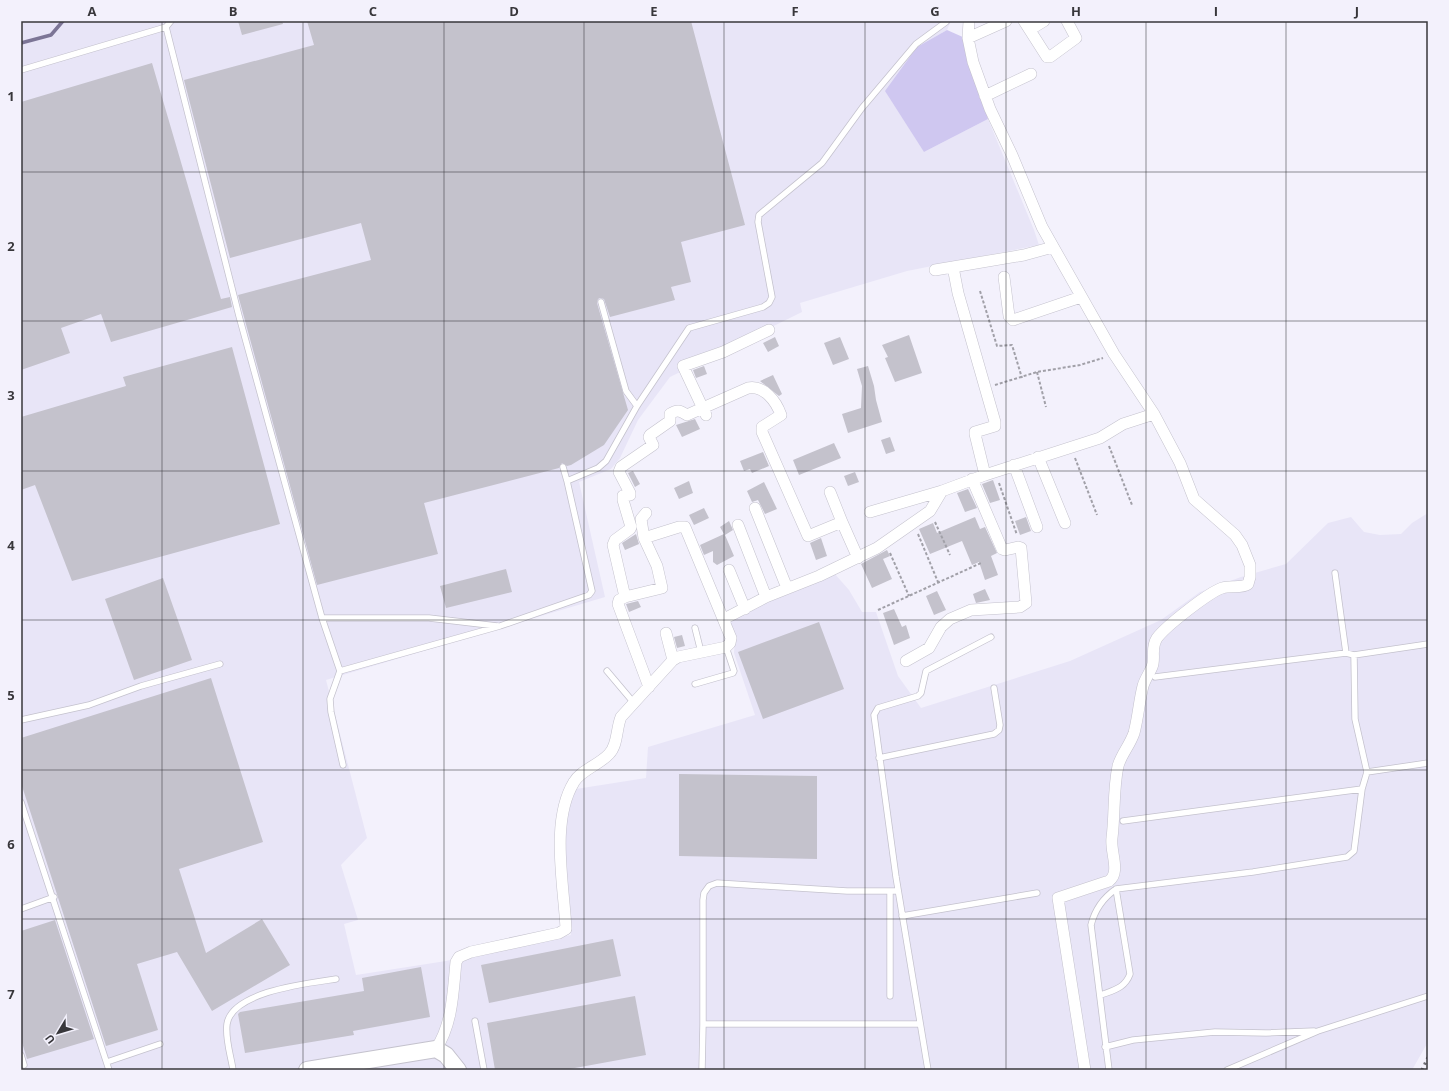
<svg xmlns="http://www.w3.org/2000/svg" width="1449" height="1091" viewBox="0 0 1449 1091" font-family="'Open Sans',sans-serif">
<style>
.built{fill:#e8e5f7}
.green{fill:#cfc7f0}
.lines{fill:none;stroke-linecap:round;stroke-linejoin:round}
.stream{stroke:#7c7596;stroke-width:3.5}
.building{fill:#c4c2cc}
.service-casing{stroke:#c4c2cd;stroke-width:7}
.minor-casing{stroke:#c4c2cd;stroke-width:12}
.secondary-casing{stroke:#c4c2cd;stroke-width:18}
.path{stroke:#a1a0a8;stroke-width:2;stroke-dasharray:3 2;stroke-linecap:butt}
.service{stroke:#fff;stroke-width:5.5}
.minor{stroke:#fff;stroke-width:11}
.secondary{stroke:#fff;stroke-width:16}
.rail{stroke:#6d6c72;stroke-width:3;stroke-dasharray:2 4;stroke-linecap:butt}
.grid{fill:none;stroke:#38373b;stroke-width:1;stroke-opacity:0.55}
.neatline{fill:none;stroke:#38373b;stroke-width:1.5}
.grid-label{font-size:13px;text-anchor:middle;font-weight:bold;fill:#38373b}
</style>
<rect width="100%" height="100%" fill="#f3f1fc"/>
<path class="built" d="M 21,21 L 951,21 L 947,30 L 917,47 L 924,152 L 988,119 L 1034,230 L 1039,245 L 907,271 L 800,303 L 802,312 L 670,377 L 638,420 L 620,458 L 611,469 L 579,482 L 605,597 L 326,680 L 367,838 L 341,865 L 358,920 L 344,924 L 356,975 L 446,961 L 571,935 L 563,833 L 565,815 L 576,789 L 646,778 L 648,747 L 755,715 L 734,653 L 735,638 L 728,622 L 766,600 L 834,573 L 849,590 L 862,612 L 876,612 L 898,676 L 921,708 L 1070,661 L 1161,620 L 1200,592 L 1241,577 L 1286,564 L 1328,523 L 1351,517 L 1364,532 L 1380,535 L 1401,534 L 1412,523 L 1428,513 L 1428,1042 L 1412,1070 L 21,1070 Z"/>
<path class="green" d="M 947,30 L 965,38 L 988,119 L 924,152 L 885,91 L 917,47 Z"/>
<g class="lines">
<path class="stream" d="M 21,43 L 51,35 L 63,21"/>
</g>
<path class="building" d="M 238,21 L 282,21 L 283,24 L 242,35 Z
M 307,21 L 691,21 L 745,225 L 681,242 L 691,282 L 671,287 L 675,300 L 610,317 L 604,299 L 600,298 L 598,299 L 597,303 L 628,410 L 604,445 L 571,465 L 567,466 L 562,463 L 559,468 L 424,503 L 438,554 L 317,585 L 238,295 L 371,260 L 361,223 L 230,258 L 184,80 L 314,45 Z
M 152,63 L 221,299 L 230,297 L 232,307 L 111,342 L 101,314 L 61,328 L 70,353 L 21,370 L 21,102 Z
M 909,335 L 922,373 L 895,382 L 885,358 L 888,357 L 882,345 Z
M 775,337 L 779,346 L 768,352 L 763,343 Z
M 840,337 L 849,359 L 833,365 L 824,343 Z
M 232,347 L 280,524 L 72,581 L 35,485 L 21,490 L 21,417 L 126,386 L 123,377 Z
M 704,366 L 707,374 L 696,378 L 693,370 Z
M 868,366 L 874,386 L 876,400 L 882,422 L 848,433 L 842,414 L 861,408 L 862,386 L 857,369 Z
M 773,375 L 782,394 L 779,396 L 760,381 Z
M 695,419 L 700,429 L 682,437 L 676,425 Z
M 890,437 L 895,451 L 886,454 L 881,440 Z
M 834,443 L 841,458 L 799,475 L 793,460 Z
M 763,452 L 769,466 L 752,473 L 750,469 L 744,471 L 740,461 Z
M 633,471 L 640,484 L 635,487 L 628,473 Z
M 855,472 L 859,482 L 848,486 L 844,476 Z
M 993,480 L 1000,500 L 990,503 L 982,484 Z
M 689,481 L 693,493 L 679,499 L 674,488 Z
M 764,482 L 777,509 L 765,514 L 758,500 L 752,502 L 747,491 Z
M 968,489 L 977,508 L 965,512 L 957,493 Z
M 704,508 L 709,518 L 694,525 L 689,515 Z
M 975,517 L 980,529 L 985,527 L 997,553 L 991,556 L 998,575 L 985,580 L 979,562 L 972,565 L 962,541 L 930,554 L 919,529 L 933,523 L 937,533 Z
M 1026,517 L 1031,531 L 1020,535 L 1015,521 Z
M 729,521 L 733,530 L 725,535 L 734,556 L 717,565 L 713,562 L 713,551 L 704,555 L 700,545 L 724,534 L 720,527 Z
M 636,534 L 639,544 L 625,550 L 622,543 Z
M 821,538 L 827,556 L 816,560 L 810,543 Z
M 887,550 L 890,556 L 883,559 L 892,579 L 872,588 L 861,564 Z
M 506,569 L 512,592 L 446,608 L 440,586 Z
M 163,578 L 192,660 L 134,680 L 105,599 Z
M 985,589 L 990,600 L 976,603 L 973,594 Z
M 937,591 L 946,610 L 934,615 L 926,596 Z
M 638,601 L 641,607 L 629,612 L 626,604 Z
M 894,609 L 902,627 L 906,625 L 910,638 L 894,645 L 883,613 Z
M 819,622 L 844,689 L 763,719 L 738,652 Z
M 682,635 L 685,646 L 677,648 L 674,637 Z
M 211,678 L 263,842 L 179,869 L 206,953 L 262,919 L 290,965 L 212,1011 L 177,952 L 137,964 L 158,1030 L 106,1046 L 21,783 L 21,738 Z
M 679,774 L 817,776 L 817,859 L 679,856 Z
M 55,920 L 94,1039 L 27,1059 L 21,1039 L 21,931 Z
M 613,939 L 621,976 L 489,1003 L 481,965 Z
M 421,967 L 430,1017 L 353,1031 L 354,1035 L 245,1053 L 238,1014 L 240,1012 L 364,991 L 362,978 Z
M 635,996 L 646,1055 L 564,1070 L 495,1070 L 487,1023 Z"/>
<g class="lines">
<defs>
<path id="service" d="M 166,27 L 239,316 L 322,618 L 340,671 L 330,699 L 331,712 L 343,765
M 21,70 L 166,27 L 171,21
M 601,302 L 626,391 L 637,406
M 563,467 L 567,481
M 1335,573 L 1346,653
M 322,618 L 429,618 L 497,626
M 695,628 L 701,652
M 1354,655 L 1355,719 L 1367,772 L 1428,763
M 340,671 L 500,626 L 589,595 L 592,591 L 567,481 L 598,468 L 606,461 L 637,406 L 689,328 L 763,307 L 769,303 L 772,297 L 758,222 L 759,215 L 822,163 L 862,108 L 916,44 L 946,22
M 607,671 L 634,703
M 1155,677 L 1346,653 L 1354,655 L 1428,644
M 695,684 L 733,673 L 734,671 L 726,647
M 21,720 L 89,705 L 141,686 L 220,664
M 879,758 L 994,734 L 999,730 L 1000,725 L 994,688
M 21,802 L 109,1070
M 1123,821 L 1362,789
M 890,891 L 890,996
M 898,891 L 847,891 L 717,883 L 709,886 L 704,893 L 703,900 L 703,1024 L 920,1024
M 21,909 L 54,897
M 902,916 L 1037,893
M 1101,995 C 1114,990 1125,988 1130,974 L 1116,889
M 475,1021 L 484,1070
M 1105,1047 L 1133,1040 L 1215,1032 L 1266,1033 L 1314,1031
M 21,1055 L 24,1065
M 107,1062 L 160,1044
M 233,1070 C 231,1056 225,1039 227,1024 C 232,991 310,983 336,979
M 702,1070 L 703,1024
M 928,1070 L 896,877 L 874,715 L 878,708 L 918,696 L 921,693 L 926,671 L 991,637
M 1109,1070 L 1091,925 C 1095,909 1103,898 1116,889 L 1253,872 L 1347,857 L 1354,851 L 1362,789 L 1367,772
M 1227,1070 L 1318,1031 L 1428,996"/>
<path id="minor" d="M 969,21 L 968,38 L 973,62 L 990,109 L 1012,155 L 1042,227 L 1114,354 L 1154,414 L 1180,463 L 1194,499 L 1235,535 L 1242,545 L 1250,565 L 1250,577 L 1248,584 C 1241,589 1230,585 1222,588 C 1208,593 1166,626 1157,638 C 1150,649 1156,658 1152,667 C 1149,674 1145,679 1143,686 C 1139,702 1138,718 1134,733 C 1130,745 1121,755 1118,766 C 1113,790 1115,814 1112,838 C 1110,852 1121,872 1109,881 L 1058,898 L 1085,1070
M 1024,21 L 1047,57 L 1050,57 L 1076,38 L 1067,21
M 1031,29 L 1044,21
M 968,38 L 1006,21
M 985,96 L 1031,74
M 953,267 L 958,293 L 995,422 L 995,426 L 975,432 L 975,434 L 985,475
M 935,270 L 1024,255 L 1053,247
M 1004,277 L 1009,316 L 1013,320 L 1081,297
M 706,415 L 683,366 L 723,352 L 769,330
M 1038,457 L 1065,523
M 1014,465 L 1037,527
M 830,492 L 842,522
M 755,508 L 787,588
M 870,512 L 942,491
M 738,525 L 766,597
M 729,570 L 745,609
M 625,597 L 662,588 L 657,566 L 644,538 L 641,519 L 646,513
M 724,619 L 766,597 L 819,576 L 877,548 L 930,511 L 942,491 L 985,475 L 1100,438 L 1123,424 L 1154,414
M 666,633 L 673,660
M 906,661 L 929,648 L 941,627 L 950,619 L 971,610 L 1020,607 L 1026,603 L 1021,548 L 1018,547 L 1005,550 L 1002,549 L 972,479
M 649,687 L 618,604 L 619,600 L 625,597 L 613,545 L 615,540 L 630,529 L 631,527 L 623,500 L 623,496 L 630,495 L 630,493 L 619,472 L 621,467 L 653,445 L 649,437 L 650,435 L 670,421 L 670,414 C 678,409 680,411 687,415 L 748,388 C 764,385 776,401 781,415 L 762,427 L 762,432 L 808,536 L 842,522 L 858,558
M 436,1049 C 453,1023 453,991 456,962 L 459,957 L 471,952 L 559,933 L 566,929 C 564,885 550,821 574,782 C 581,770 599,765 609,754 C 618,745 616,729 621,717 L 673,660 L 678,657 L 726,647 L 730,643 L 731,638 L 685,527 L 679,527 L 644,538"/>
<path id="secondary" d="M 307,1070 L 436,1049 L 446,1055 L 458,1070"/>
</defs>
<use href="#service" class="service-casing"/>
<use href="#minor" class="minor-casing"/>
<use href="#secondary" class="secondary-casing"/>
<path class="path" d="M 980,291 L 997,346 L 1012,345 L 1022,378
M 1037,372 L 1046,407
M 995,385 L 1037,372 L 1080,365 L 1103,358
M 1109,446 L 1132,505
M 1075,458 L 1097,515
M 999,483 L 1017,535
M 935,522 L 950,555
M 918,534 L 938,582
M 890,553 L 909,596
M 878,610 L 981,563"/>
<use href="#service" class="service"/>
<use href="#minor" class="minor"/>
<use href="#secondary" class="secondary"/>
<path class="rail" d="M 1422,1070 L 1428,1057"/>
</g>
<path class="grid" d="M 162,21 L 162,1070M 303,21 L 303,1070M 444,21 L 444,1070M 584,21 L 584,1070M 724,21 L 724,1070M 865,21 L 865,1070M 1006,21 L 1006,1070M 1146,21 L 1146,1070M 1286,21 L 1286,1070M 21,172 L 1428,172M 21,321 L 1428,321M 21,471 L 1428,471M 21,620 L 1428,620M 21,770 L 1428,770M 21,919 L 1428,919"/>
<rect width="1449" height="1091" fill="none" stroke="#f3f1fc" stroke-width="44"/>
<g transform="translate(58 1033) rotate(232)" stroke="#f3f1fc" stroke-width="3" paint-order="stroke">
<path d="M0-3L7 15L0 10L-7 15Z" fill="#38373b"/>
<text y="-6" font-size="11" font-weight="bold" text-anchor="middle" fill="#38373b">U</text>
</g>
<rect x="22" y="22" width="1405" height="1047" class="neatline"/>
<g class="grid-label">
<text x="92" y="16">A</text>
<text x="233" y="16">B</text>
<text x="373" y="16">C</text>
<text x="514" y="16">D</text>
<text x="654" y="16">E</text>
<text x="795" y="16">F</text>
<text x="935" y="16">G</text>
<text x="1076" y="16">H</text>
<text x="1216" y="16">I</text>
<text x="1357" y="16">J</text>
<text x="11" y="101">1</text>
<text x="11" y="251">2</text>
<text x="11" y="400">3</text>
<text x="11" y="550">4</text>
<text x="11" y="700">5</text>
<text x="11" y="849">6</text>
<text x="11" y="999">7</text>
</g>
</svg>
